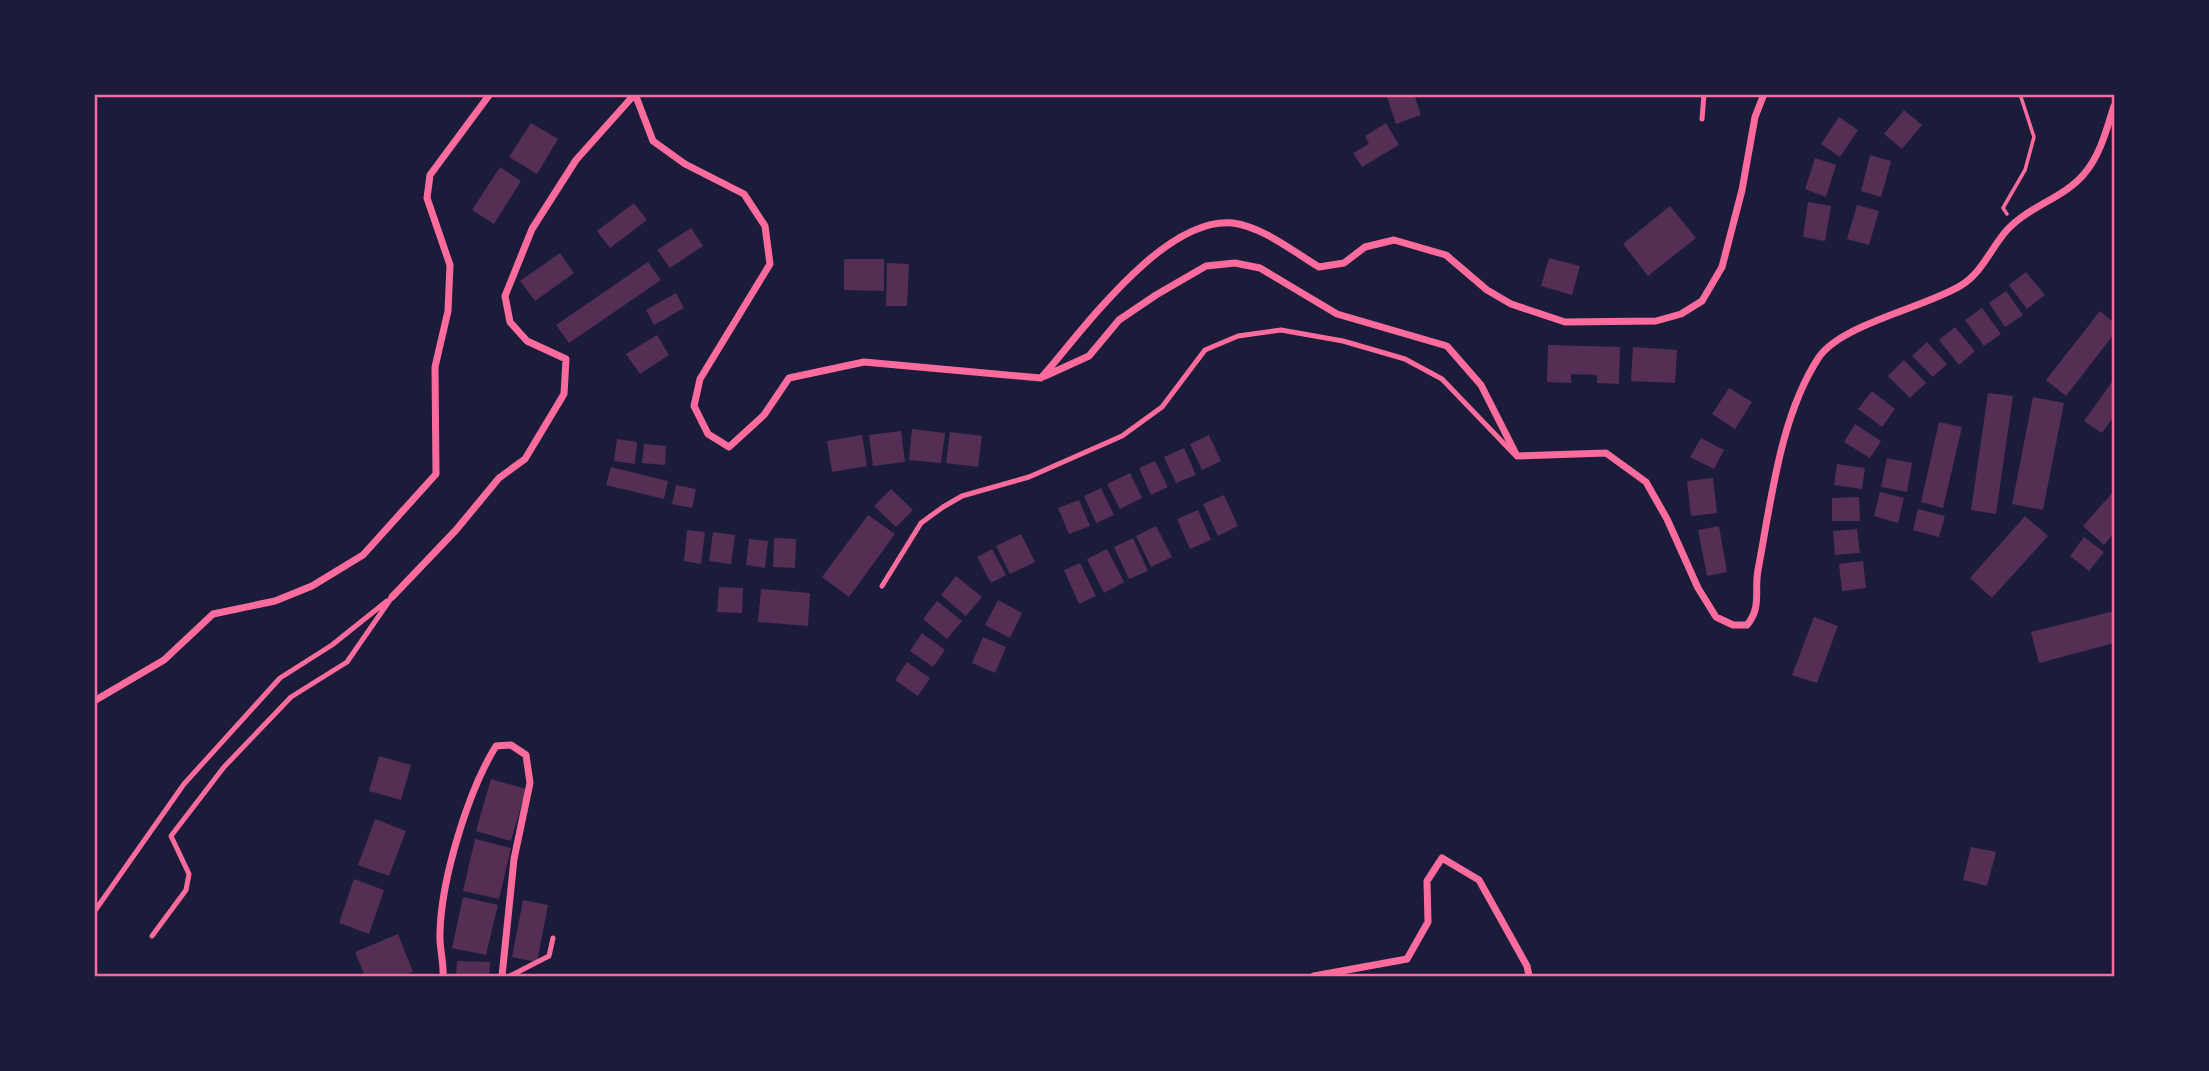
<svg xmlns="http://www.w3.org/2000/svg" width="2209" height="1071" viewBox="0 0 2209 1071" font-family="Overpass,sans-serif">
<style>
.building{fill:#542f53}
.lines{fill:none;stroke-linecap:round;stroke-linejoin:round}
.path{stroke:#ff6b9d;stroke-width:3.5}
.service{stroke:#ff6b9d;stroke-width:5}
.minor{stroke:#ff6b9d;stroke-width:7}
.neatline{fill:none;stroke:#ff6b9d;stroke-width:2.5}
</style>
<rect width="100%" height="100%" fill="#1b1b3a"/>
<path class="building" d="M 1386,94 L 1414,94 L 1421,115 L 1396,124 Z
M 1904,110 L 1922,125 L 1902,149 L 1884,134 Z
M 1839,117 L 1858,130 L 1840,157 L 1821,144 Z
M 531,123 L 558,139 L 537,174 L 509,157 Z
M 1386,123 L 1399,145 L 1362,167 L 1353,153 L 1369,144 L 1365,136 Z
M 1870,155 L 1891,161 L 1881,197 L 1861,191 Z
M 1815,158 L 1836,165 L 1826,197 L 1805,189 Z
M 500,167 L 521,181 L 494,224 L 472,210 Z
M 1808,202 L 1831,206 L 1825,241 L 1803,237 Z
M 634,203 L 647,220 L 610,248 L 597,231 Z
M 1857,205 L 1879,211 L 1869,245 L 1847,239 Z
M 1670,206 L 1696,238 L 1648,276 L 1623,244 Z
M 691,228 L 703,246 L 670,268 L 657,250 Z
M 560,253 L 574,273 L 535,301 L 520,281 Z
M 1549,258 L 1580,266 L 1572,295 L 1541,286 Z
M 844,259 L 884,259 L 884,291 L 844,290 Z
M 648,262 L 661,280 L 569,343 L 556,325 Z
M 887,263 L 909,264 L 907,306 L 886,306 Z
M 2026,272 L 2045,295 L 2027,309 L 2009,285 Z
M 2006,291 L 2023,315 L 2005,327 L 1989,303 Z
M 676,293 L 684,308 L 654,325 L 646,310 Z
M 1982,308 L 2001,334 L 1984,346 L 1965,320 Z
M 2100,311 L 2114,323 L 2114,334 L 2066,396 L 2046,380 Z
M 1955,327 L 1975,351 L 1959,365 L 1939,340 Z
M 657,335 L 669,355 L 640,374 L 626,354 Z
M 1927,342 L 1947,364 L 1933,377 L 1912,356 Z
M 1548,345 L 1620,347 L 1619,384 L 1597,383 L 1597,375 L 1571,374 L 1571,383 L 1547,382 Z
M 1633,347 L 1677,350 L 1675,383 L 1631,381 Z
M 1904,360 L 1926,383 L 1910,398 L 1888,376 Z
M 2114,379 L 2114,416 L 2102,433 L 2084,421 Z
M 1729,388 L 1752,402 L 1735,429 L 1712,414 Z
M 1872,391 L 1895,409 L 1882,427 L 1858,409 Z
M 1988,393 L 2013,396 L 1996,514 L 1971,510 Z
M 2033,397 L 2064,403 L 2043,510 L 2012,504 Z
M 1939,422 L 1962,427 L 1943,508 L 1921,502 Z
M 1855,424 L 1881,441 L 1870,458 L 1844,442 Z
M 912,429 L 945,433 L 941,463 L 909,460 Z
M 901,431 L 905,462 L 873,466 L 869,435 Z
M 950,432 L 982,436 L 978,467 L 946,463 Z
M 862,435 L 867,466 L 832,472 L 827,441 Z
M 1209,435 L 1221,461 L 1202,470 L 1190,444 Z
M 1701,438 L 1724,450 L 1714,469 L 1690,457 Z
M 617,439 L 637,442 L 635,464 L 614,461 Z
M 644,444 L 666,446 L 665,465 L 642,463 Z
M 1184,448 L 1196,475 L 1176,483 L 1164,457 Z
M 1887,458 L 1912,463 L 1907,492 L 1881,487 Z
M 1155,461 L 1168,487 L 1151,495 L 1139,468 Z
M 1837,464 L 1865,468 L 1862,489 L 1834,485 Z
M 611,467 L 668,481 L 664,499 L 606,485 Z
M 1130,473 L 1142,498 L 1120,509 L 1107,484 Z
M 1713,478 L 1717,513 L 1691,516 L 1687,481 Z
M 676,485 L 696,489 L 692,508 L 672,504 Z
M 1101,488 L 1114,515 L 1096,523 L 1084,496 Z
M 891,489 L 913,510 L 896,527 L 874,506 Z
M 1880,492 L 1904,498 L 1898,523 L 1874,516 Z
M 2113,492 L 2114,533 L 2104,545 L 2083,526 Z
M 1224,495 L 1238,526 L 1218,536 L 1203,504 Z
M 1859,497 L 1860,521 L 1832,521 L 1832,498 Z
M 1079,500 L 1090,526 L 1069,534 L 1058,508 Z
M 1918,509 L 1945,516 L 1939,537 L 1913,530 Z
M 1198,510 L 1211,540 L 1190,549 L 1177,519 Z
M 868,515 L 895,534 L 849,597 L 822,577 Z
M 2025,516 L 2048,536 L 1992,598 L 1970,578 Z
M 1156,526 L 1172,557 L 1151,567 L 1136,536 Z
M 1719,526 L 1727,572 L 1707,576 L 1698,530 Z
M 1857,529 L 1860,553 L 1835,555 L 1833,531 Z
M 687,530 L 705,532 L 701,564 L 684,561 Z
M 713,532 L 735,535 L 731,564 L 709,561 Z
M 1021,534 L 1035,562 L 1010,574 L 996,546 Z
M 2084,537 L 2104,552 L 2089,571 L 2070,556 Z
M 774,538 L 796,539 L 795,568 L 773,567 Z
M 1133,538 L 1148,571 L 1129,579 L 1114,547 Z
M 749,539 L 768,541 L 765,568 L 746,565 Z
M 992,549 L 1006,575 L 991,583 L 977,557 Z
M 1107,549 L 1124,582 L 1104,593 L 1087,559 Z
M 1863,561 L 1866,588 L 1842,591 L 1839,564 Z
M 1080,563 L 1096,596 L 1079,604 L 1064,570 Z
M 956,576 L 982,597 L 966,616 L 941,595 Z
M 719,587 L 743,588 L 742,613 L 717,612 Z
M 761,589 L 810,593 L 808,626 L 758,622 Z
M 998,600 L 1022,613 L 1010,638 L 985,625 Z
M 937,601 L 962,621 L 947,639 L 923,619 Z
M 2114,611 L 2114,643 L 2039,663 L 2031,632 Z
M 1814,617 L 1838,626 L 1817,683 L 1792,675 Z
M 922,633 L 945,650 L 933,667 L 910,651 Z
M 983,637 L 1006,647 L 995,673 L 972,663 Z
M 907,662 L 930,678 L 918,696 L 895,680 Z
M 379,756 L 411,765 L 401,800 L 369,791 Z
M 491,779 L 526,789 L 511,841 L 476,831 Z
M 375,819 L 406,831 L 389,876 L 358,865 Z
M 475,839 L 511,848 L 499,899 L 463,891 Z
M 1971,847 L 1996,852 L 1987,886 L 1963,880 Z
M 354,879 L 384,890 L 369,934 L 339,923 Z
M 463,897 L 498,905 L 486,955 L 452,948 Z
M 523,900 L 548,905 L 537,962 L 512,957 Z
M 398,934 L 413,972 L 401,976 L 365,976 L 355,952 Z
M 457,961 L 490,962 L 489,976 L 456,976 Z"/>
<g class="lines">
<path class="path" d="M 2007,214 L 2003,208 L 2025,170 L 2034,137 L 2020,94"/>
<path class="service" d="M 1702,119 L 1704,94
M 882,586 L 921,523 L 943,507 L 962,496 L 1029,477 L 1122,436 L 1162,407 L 1205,350 L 1238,336 L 1281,330 L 1343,341 L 1405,359 L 1442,379 L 1514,454
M 94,912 L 184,784 L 280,678 L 332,645 L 387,601
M 152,936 L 186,890 L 189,874 L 171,836 L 224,767 L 291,697 L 347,662 L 392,597
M 510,976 L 549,956 L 553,938"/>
<path class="minor" d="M 635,94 L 653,141 L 685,164 L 744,194 L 765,226 L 770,264 L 700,379 L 694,406 L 708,434 L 729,447 L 764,415 L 789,378 L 864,362 L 1041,378 C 1082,332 1163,216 1233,223 C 1263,227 1294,252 1319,267 L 1344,263 L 1365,247 L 1394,240 L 1446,255 L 1487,290 L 1511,304 L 1565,322 L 1656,321 L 1681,314 L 1702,301 L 1722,267 L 1742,190 L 1755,117 L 1764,94
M 1045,376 L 1089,356 L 1119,320 L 1156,295 L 1206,266 L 1235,263 L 1260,268 L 1337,314 L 1447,346 L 1481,385 L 1517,456 L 1606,453 L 1646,482 L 1667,519 L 1698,588 L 1716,617 L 1733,625 L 1747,625 C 1762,607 1754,591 1758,570 C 1771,502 1780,416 1819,357 C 1842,324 1923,308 1960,286 C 1983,272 1990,249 2007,230 C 2029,206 2064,198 2084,174 C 2100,156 2107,128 2114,106
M 392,597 L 456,530 L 499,478 L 525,459 L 564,394 L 566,359 L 527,341 L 510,322 L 505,296 L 532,229 L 576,160 L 634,95
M 94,701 L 164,660 L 213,614 L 275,601 L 312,586 L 363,555 L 436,474 L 435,367 L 448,311 L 450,265 L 427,198 L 430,175 L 490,94
M 443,976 C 444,962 439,947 440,933 C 441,880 468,791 496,746 L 511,745 L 526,755 L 530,783 L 514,859 L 502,976
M 1314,976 L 1407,959 L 1428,922 L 1427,881 L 1442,858 L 1479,880 L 1527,966 L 1529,976"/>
</g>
<rect width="2209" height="1071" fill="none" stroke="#1b1b3a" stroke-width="192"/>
<rect x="96" y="96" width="2017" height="879" class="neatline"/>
</svg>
